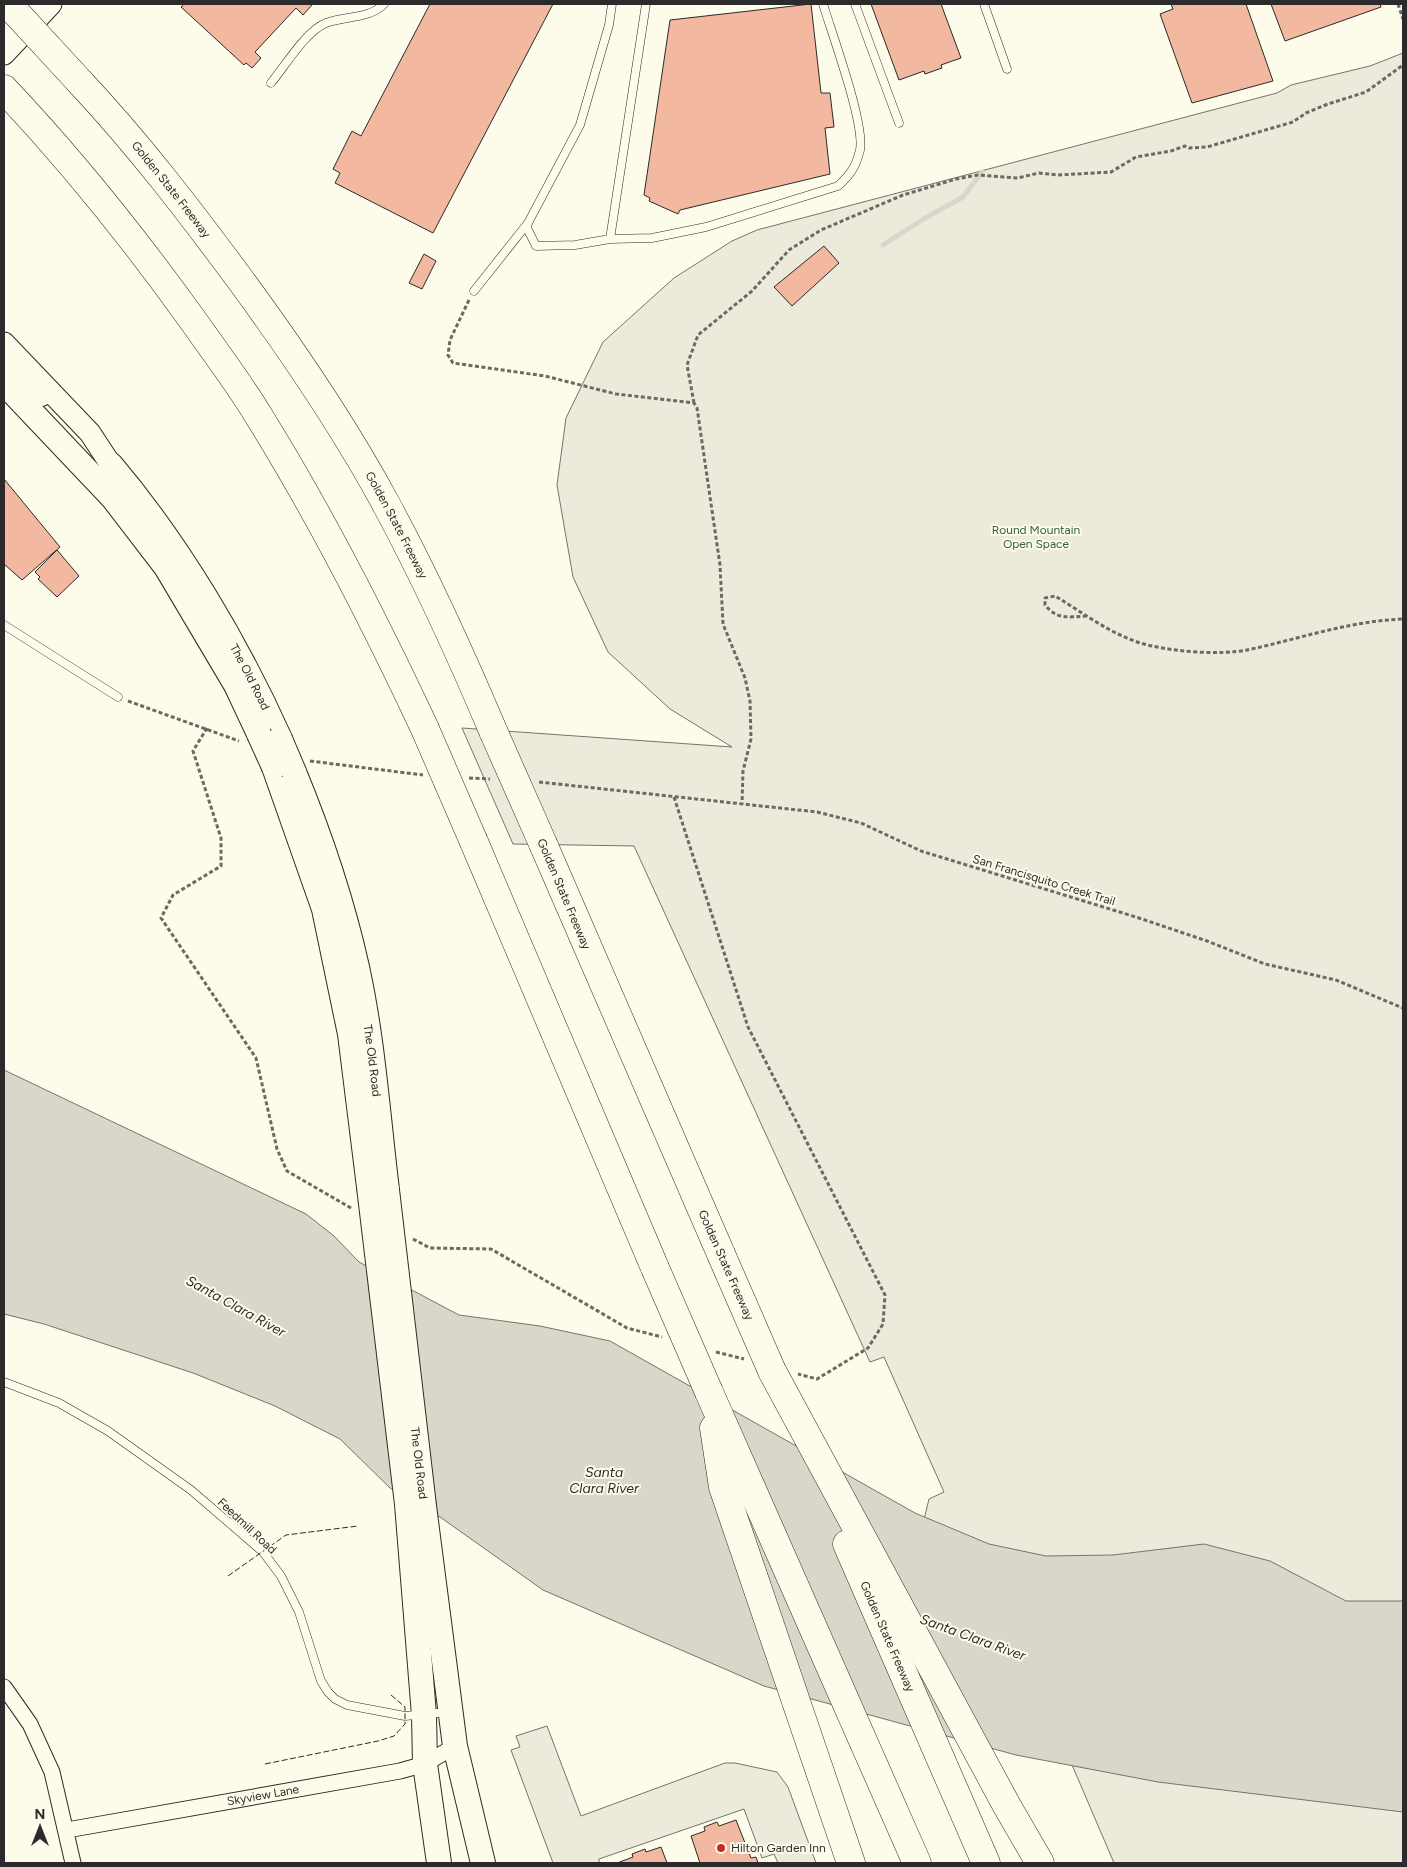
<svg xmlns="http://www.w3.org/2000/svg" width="1407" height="1867" viewBox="0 0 1407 1867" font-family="Figtree,sans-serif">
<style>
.green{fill:#ecebdb;stroke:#74746e}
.parking{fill:#eceadb;stroke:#74746e}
.water{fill:#d8d7c9;stroke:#74746e}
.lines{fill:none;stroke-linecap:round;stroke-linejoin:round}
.stream{stroke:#d8d7c9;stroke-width:5}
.building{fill:#f2b8a0;stroke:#2b2b2b}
.lane-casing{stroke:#2b2b2b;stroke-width:9}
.street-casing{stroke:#2b2b2b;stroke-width:17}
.secondary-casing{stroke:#2b2b2b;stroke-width:23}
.primary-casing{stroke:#2b2b2b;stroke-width:26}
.highway-casing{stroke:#2b2b2b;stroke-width:29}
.path{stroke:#6a6964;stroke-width:3;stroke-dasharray:4 2.5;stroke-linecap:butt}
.lane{stroke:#fdfbea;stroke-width:8}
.street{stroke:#fdfbea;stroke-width:15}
.secondary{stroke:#fdfbea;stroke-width:21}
.primary{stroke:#fdfbea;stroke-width:24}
.highway{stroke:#fdfbea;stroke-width:28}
.primary-bridge-casing{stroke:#2b2b2b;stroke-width:26;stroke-linecap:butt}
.highway-bridge-casing{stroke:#2b2b2b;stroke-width:29;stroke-linecap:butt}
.primary-bridge{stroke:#fdfbea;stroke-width:24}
.highway-bridge{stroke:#fdfbea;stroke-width:28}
.fence{stroke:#2b2b2b;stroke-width:1;stroke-dasharray:6 2.5;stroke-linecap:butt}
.poi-dot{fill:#c62828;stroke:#fdfbea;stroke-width:2}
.labels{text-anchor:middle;stroke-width:4;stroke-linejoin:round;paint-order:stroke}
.street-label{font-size:12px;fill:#2b2b2b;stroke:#fdfbea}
.park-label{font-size:12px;fill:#34623c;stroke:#fdfbea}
.poi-label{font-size:12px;fill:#2b2b2b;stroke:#fdfbea;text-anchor:start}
.water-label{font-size:14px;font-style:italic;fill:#2b2b2b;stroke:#fdfbea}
</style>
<rect width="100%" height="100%" fill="#fdfbea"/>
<path class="green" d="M 1403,53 L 1403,1863 L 1114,1863 L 1049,1711 L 919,1540 L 929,1499 L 944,1492 L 884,1357 L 870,1362 L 634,846 L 513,844 L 462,728 L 732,747 L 670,709 L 608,652 L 573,577 L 557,485 L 566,418 L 603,342 L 674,278 L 732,241 L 757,230 L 1277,93 L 1291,85 L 1370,66 Z"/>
<path class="parking" d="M 547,1726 L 581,1816 L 725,1763 L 735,1763 L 777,1772 L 788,1787 L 816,1863 L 778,1863 L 774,1854 L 762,1858 L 744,1809 L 599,1859 L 599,1863 L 553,1863 L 511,1750 L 520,1747 L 516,1736 Z"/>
<path class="water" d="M 4,1070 L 306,1214 L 334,1236 L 359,1262 L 459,1315 L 540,1326 L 610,1341 L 915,1513 L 989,1544 L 1046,1556 L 1113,1555 L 1204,1544 L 1270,1561 L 1346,1601 L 1403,1601 L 1403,1812 L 1158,1782 L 1016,1755 L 764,1686 L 543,1590 L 440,1517 L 390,1488 L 340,1439 L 275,1406 L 193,1373 L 44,1324 L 4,1314 Z"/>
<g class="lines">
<path class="stream" d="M 883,245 L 925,218 L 963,197 L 982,172"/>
</g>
<path class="building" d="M 184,4 L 311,4 L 312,5 L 303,15 L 296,8 L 255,52 L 261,58 L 252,68 L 246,63 L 244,65 L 181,7 Z
M 430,4 L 553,4 L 433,233 L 335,183 L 340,173 L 333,169 L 352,131 L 361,136 Z
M 811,4 L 821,93 L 830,93 L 834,127 L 825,128 L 830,174 L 680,210 L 678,214 L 649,201 L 650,198 L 644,195 L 670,20 Z
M 871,4 L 941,4 L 961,58 L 941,65 L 942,68 L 925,74 L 924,71 L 899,80 Z
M 1171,4 L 1246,4 L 1273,81 L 1192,103 L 1160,14 L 1173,9 Z
M 1271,4 L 1380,4 L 1381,7 L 1285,41 Z
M 824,246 L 839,263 L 792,306 L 774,287 Z
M 424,254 L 436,261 L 422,289 L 409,283 Z
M 4,479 L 60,547 L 22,580 L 4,564 Z
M 57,550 L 79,576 L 57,597 L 38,579 L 40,577 L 35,572 Z
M 736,1820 L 751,1858 L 756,1857 L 758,1863 L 700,1863 L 691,1836 L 705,1831 L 704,1827 L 717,1822 L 719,1826 Z
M 661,1847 L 667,1863 L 617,1863 L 633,1857 L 632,1854 L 645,1849 L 646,1852 Z"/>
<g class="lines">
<defs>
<path id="lane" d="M 612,4 L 609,25 L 580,125 L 528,223 L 527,228 L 536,246 L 575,245 L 610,239 L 646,4
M 855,4 L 899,123
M 984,4 L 1007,69
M 271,83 C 285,66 306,31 326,23 C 344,16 370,19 384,4
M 610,239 L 652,238 L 706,227 L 838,186 C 850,175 856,167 860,150 C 865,123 832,34 823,4
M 474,291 L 528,223
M 4,625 L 118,697
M 4,1382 L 59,1403 L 108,1431 L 191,1490 L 263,1552 L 281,1576 L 299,1612 L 321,1681 L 328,1692 L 335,1699 L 347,1705 L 405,1716 L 448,1712"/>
<g id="street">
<path d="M 4,1687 L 30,1724 L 52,1772 L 73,1863"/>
<path id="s1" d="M 67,1830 L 400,1771 L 425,1764 L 455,1746"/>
</g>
<path id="secondary" d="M 4,29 L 30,4
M 4,54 L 51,4
M 4,343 L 90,433 L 111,465"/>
<g id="primary">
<path d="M 4,358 L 41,394"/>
<path d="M 4,383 L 113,498 L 166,567 L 236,685 L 259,734"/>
<path id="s2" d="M 111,465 C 178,544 238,645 280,739"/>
<path d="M 274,767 L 324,909 L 350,1034 L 369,1187"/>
<path id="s3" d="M 294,772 C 320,835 342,900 357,967 C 373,1040 378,1116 387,1190"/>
<path d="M 407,1504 L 424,1715 L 425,1764 L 439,1863"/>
<path d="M 424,1506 L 455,1746 L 483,1863"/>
</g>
<g id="highway">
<path id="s4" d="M 80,82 C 139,145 191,213 242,282 C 294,353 344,426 386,504 C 426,578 461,655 494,733"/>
<path d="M 4,89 C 74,163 137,242 197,326 C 218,356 241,386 260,418 C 322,518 375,622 425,729"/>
<path d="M 474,842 L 655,1268"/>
<path d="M 544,846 L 721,1254"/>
<path d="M 772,1371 L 1007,1806 L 1040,1863"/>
<path d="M 709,1392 L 917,1863"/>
<path d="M 714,1428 L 723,1487 L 851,1863"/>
<path id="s5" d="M 847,1544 L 986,1863"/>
</g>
</defs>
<use href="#lane" class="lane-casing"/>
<use href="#street" class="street-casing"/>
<use href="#secondary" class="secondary-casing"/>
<use href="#primary" class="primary-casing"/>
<use href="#highway" class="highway-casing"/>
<path class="path" d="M 1398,4 L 1403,19
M 469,300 L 450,340 L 448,355 L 453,363 L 545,376 L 616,394 L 694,403 L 697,408 L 720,565 L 723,624 L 745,678 L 750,701 L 751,739 L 743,771 L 742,804
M 694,403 L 687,365 L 698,335 L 752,291 L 789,250 L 821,230 L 903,195 L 956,179 L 978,175 L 1018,178 L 1039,173 L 1058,175 L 1111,172 L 1136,157 L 1171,151 L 1185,146 L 1189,148 L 1207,147 L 1293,122 L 1306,113 L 1328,104 L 1366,92 L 1403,65
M 1087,616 C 1069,617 1057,620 1045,605 L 1045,598 L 1055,596 C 1085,614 1117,639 1152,646 C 1179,652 1220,655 1247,650 C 1299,639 1349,621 1403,619
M 128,701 L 239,741
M 207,728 L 193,751 L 221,838 L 221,866 L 173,895 L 161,918 L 256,1058 L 277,1149 L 287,1171 L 351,1208
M 310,761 L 423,775
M 469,778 L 490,779
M 539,782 L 817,812 L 861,823 L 921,851 L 1139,918 L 1207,941 L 1265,964 L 1336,980 L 1403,1008
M 674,797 L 748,1027 L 885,1295 L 883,1324 L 868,1348 L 817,1379 L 798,1374
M 413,1239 L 430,1248 L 491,1249 L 627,1328 L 662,1337
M 716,1352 L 744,1359"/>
<use href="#lane" class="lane"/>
<use href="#street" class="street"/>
<use href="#secondary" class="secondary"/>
<use href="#primary" class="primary"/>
<use href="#highway" class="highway"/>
<defs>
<g id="primary-bridge">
<path d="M 259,734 L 274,767"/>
<path d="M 280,739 L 294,772"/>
<path d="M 369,1187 L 407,1504"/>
<path id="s6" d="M 387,1190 L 424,1506"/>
</g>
<path id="highway-bridge" d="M 8,4 L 80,82
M 425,729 L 474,842
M 494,733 L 544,846
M 721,1254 L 772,1371
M 655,1268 L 709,1392"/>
</defs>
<use href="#primary-bridge" class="primary-bridge-casing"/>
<use href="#highway-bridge" class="highway-bridge-casing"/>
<use href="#primary-bridge" class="primary-bridge"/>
<use href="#highway-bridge" class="highway-bridge"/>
<path class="fence" d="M 228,1576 L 286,1535 L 358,1526
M 391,1695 L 405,1707
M 265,1764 L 378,1741 L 394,1736 L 405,1724 L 405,1707"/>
</g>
<circle class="poi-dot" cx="721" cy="1848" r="5"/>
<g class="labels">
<g class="street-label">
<text dy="4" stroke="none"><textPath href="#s4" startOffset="141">Golden State Freeway</textPath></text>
<text dy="4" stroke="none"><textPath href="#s4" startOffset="546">Golden State Freeway</textPath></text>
<text dy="4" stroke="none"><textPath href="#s2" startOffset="254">The Old Road</textPath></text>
<text transform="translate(1044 880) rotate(17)" y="4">San Francisquito Creek Trail</text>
<text transform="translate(564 894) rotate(67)" y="4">Golden State Freeway</text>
<text dy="4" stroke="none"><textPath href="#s3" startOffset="300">The Old Road</textPath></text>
<text transform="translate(726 1265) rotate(66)" y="4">Golden State Freeway</text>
<text dy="4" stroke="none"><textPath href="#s6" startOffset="275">The Old Road</textPath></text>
<text transform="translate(247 1526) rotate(43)" y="4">Feedmill Road</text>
<text dy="4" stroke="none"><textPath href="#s5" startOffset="101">Golden State Freeway</textPath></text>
<text dy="4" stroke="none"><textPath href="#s1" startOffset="199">Skyview Lane</textPath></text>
</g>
<g class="park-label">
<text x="1036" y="534">Round Mountain<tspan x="1036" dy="14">Open Space</tspan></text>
</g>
<g class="poi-label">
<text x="731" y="1852">Hilton Garden Inn</text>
</g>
<g class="water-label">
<text transform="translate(236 1306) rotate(29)" y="5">Santa Clara River</text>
<text x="604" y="1477">Santa<tspan x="604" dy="16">Clara River</tspan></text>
<text transform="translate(973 1637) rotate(20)" y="5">Santa Clara River</text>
</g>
</g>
<rect width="1407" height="1867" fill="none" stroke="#2b2b2b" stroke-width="10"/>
<g transform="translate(40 1827)" stroke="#fdfbea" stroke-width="4" paint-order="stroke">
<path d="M0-4L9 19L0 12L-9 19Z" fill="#2b2b2b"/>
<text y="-8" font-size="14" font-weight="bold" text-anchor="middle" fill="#2b2b2b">N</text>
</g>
</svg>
